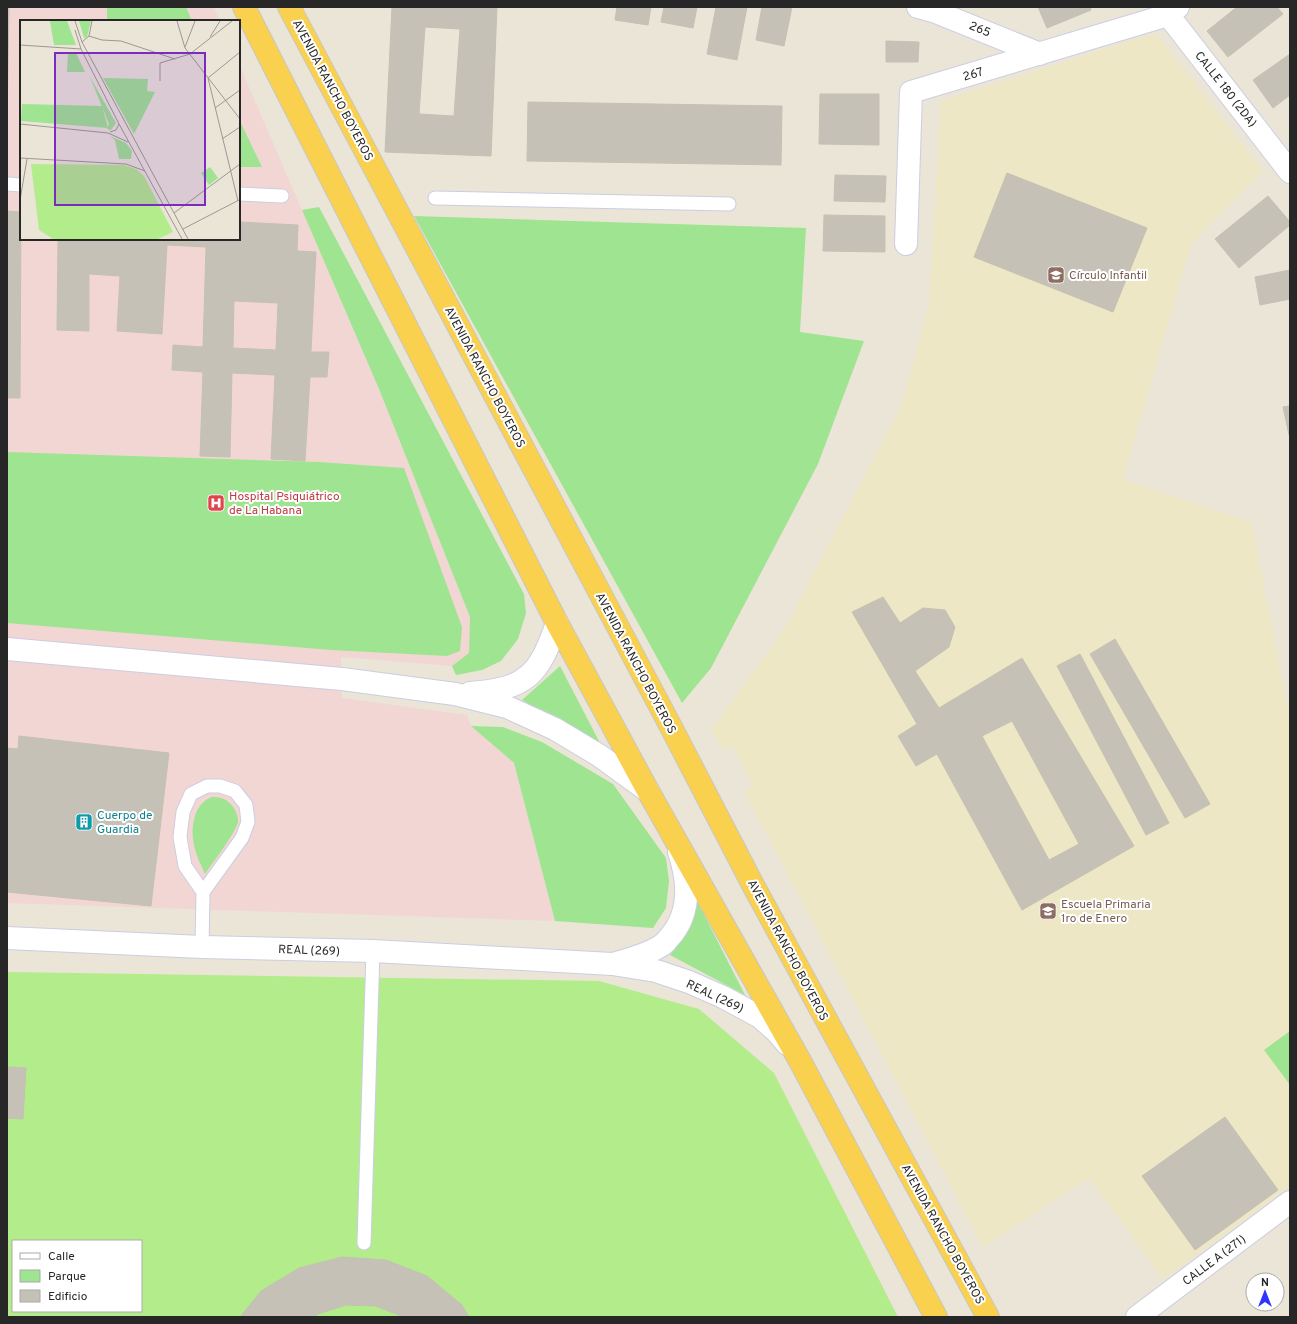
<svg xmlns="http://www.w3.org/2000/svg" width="1297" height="1324" viewBox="0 0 1297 1324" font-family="Overpass,sans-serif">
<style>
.education{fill:#ede7c5}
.medical{fill:#f2d6d3}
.green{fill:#9fe490}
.pitch{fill:#b3ec8b;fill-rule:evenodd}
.building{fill:#c5c1b7;stroke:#c5c1b1;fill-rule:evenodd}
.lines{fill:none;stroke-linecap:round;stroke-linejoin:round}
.service-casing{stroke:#cccde1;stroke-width:15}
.minor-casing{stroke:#cccde1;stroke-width:24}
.trunk-casing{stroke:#c7c7c7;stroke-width:24}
.service{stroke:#fff;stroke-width:13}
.minor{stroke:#fff;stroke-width:22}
.trunk{stroke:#fad04f;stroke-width:22}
.labels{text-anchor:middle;stroke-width:4;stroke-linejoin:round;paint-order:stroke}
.street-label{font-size:12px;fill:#272727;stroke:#fff}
.education-label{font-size:12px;fill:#785e54;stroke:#fff;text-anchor:start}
.health-label{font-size:12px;fill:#be3a42;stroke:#fff;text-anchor:start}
.culture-label{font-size:12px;fill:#0d838f;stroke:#fff;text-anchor:start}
.inset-road{fill:none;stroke:#9c9991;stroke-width:1}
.view{fill:#7b2cbf;fill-opacity:0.15;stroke:#7b2cbf;stroke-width:2}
.inset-edge{fill:none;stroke:#272727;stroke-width:2}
</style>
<rect width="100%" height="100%" fill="#eae5d7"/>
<path class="education" d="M 1156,33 L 1263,171 L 1191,245 L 1123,479 L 1252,522 L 1290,720 L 1290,1186 L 1163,1279 L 1089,1178 L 983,1247 L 744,791 L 753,785 L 732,746 L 723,751 L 711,730 L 785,628 L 901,406 L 929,306 L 941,101 Z"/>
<path class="medical" d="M 7,7 L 214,7 L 220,21 L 21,21 L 21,239 L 239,239 L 239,64 L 379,389 L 470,617 L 469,653 L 452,666 L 341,657 L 342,698 L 467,715 L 471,726 L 514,763 L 555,921 L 7,903 Z"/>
<path class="green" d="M 107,7 L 186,7 L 192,21 L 107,21 Z
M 239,119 L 262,167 L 239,167 Z
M 319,207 L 524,594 L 526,613 L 518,639 L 501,661 L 482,670 L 456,675 L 452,666 L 469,653 L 470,617 L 379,389 L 302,210 Z
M 414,216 L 806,228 L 800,332 L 864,341 L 818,464 L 711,668 L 682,703 Z
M 7,452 L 319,462 L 404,468 L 462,627 L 460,651 L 447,656 L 331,650 L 7,623 Z
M 560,666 L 601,745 L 522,700 Z
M 471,726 L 503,727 L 542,742 L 613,784 L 666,858 L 669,881 L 666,908 L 653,928 L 555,921 L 514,763 Z
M 212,797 C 215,797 218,797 221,798 C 230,800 239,812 238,822 C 236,832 212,864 205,874 C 201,865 196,855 194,845 C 190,828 194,803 212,797 Z
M 694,895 L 745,995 L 670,955 L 688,928 Z
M 1290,1031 L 1290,1085 L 1264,1050 Z"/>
<path class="pitch" d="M 7,972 L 599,981 L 699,1009 L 774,1073 L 898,1317 L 7,1317 ZM 13,1241 L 141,1241 L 141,1311 L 13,1311 Z"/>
<path class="building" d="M 7,7 L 9,7 L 7,125 Z
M 392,7 L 497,7 L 491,156 L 385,152 ZM 425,27 L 460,29 L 454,116 L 419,114 Z
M 617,7 L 651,7 L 648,25 L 615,20 Z
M 664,7 L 697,7 L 693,28 L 661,22 Z
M 716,7 L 747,7 L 737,60 L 707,54 Z
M 762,7 L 792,7 L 784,46 L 756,40 Z
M 1038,7 L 1090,7 L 1091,10 L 1047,28 Z
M 1237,7 L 1277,7 L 1283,14 L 1228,57 L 1207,31 Z
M 886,41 L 919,42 L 918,62 L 886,62 Z
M 1290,54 L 1290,95 L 1273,108 L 1253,80 Z
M 820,94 L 879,94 L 879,145 L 819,144 Z
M 528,102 L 782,106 L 781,165 L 527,161 Z
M 1007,173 L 1147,228 L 1113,312 L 974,257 Z
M 835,175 L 886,176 L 885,202 L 834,201 Z
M 1268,196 L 1290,222 L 1290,225 L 1239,268 L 1215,239 Z
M 7,211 L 21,212 L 20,398 L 7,398 Z
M 824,215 L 885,216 L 885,252 L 823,251 Z
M 239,222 L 298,225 L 297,251 L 316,252 L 311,352 L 329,352 L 327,377 L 310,377 L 305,461 L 271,459 L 275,375 L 232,373 L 230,457 L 200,456 L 203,372 L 172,370 L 173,345 L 203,347 L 206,247 L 167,245 L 162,334 L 117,331 L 120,276 L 89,274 L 89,331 L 57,330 L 58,239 L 51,239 L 239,239 ZM 234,301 L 278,303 L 276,350 L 233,348 Z
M 1290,270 L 1290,299 L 1260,305 L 1255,277 Z
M 1290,406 L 1290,435 L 1289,435 L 1283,407 Z
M 883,597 L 900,623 L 923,608 L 945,610 L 955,627 L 949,647 L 915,671 L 939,708 L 1022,658 L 1134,846 L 1022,910 L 937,754 L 916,766 L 898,736 L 917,724 L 852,612 ZM 1012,721 L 1079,844 L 1049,860 L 982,736 Z
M 1115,639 L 1210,804 L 1185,818 L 1090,654 Z
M 1080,654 L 1169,823 L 1146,835 L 1057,666 Z
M 19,736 L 169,753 L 151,906 L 7,892 L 7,748 L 18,749 Z
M 7,1067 L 26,1068 L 23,1119 L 7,1118 Z
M 1225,1117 L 1278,1190 L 1195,1250 L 1142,1176 Z
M 342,1257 L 386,1260 L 427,1276 L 462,1305 L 469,1317 L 404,1317 L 375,1306 L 346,1305 L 318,1314 L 314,1317 L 240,1317 L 261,1291 L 299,1268 Z"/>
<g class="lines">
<defs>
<path id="service" d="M 7,184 L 21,185
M 239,194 L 282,196
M 435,198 L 729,204
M 202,947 L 203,892 L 242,838 L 248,822 L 246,805 L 235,791 L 220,786 L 207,786 L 191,794 L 183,812 L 180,837 L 185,866 L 203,892
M 364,1243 L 373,951"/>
<path id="minor" d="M 918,7 L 936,12 L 1040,54
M 1162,7 L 1290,172
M 906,244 L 911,92 L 1168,15 L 1178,7
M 7,649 L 342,679 L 455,694 L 507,707 L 555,729 L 600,756 L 648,791
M 470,693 C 527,689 539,675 557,623
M 7,938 L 202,947 L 373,951 L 612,964 L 656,971 L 689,982 L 723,997 L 760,1017 L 777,1032 L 787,1044
M 616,963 C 630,959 646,955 659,947 C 663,945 666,942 668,939 C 691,915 689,882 679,852
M 1137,1317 L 1290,1202"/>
<path id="trunk" d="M 244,7 L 557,623 L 648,791 L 800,1061 L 936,1317
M 289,7 L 671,727 L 753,885 L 988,1317"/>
</defs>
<use href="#service" class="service-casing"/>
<use href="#minor" class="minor-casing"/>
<use href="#trunk" class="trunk-casing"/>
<use href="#service" class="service"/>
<use href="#minor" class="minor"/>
<use href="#trunk" class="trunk"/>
</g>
<defs>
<symbol id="school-square" viewBox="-11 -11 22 22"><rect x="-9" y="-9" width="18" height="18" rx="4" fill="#8d6e63" stroke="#fff"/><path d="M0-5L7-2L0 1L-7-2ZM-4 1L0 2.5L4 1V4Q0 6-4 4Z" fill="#fff"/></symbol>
<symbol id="hospital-square" viewBox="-11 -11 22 22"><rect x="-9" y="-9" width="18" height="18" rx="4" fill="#e0444e" stroke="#fff"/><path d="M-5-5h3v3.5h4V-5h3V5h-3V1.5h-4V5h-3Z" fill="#fff"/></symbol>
<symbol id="building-square" viewBox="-11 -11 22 22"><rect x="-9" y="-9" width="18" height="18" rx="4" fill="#0f9aa8" stroke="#fff"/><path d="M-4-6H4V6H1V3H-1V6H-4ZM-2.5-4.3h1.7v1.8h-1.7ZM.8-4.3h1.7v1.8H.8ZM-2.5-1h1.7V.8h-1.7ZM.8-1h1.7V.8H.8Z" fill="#fff"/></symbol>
</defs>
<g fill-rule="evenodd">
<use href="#school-square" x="1046" y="265" width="20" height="20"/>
<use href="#hospital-square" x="206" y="493" width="20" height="20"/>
<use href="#building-square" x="74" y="812" width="20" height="20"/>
<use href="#school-square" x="1038" y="901" width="20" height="20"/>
</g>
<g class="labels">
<g class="street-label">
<text transform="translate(980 29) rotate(22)" y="4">265</text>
<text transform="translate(973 74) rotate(-17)" y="4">267</text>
<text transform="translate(1226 89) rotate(52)" y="4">CALLE 180 (2DA)</text>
<text transform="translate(333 90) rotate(62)" y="4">AVENIDA RANCHO BOYEROS</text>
<text transform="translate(485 377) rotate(62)" y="4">AVENIDA RANCHO BOYEROS</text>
<text transform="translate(636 663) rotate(62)" y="4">AVENIDA RANCHO BOYEROS</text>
<text transform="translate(309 950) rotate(2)" y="4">REAL (269)</text>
<text transform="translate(788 950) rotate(62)" y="4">AVENIDA RANCHO BOYEROS</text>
<text transform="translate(715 996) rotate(25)" y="4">REAL (269)</text>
<text transform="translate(943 1234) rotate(61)" y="4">AVENIDA RANCHO BOYEROS</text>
<text transform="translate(1214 1260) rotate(-37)" y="4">CALLE A (271)</text>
</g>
<g class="education-label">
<text x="1069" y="279">Círculo Infantil</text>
<text x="1061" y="908">Escuela Primaria<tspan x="1061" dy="14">1ro de Enero</tspan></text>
</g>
<g class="health-label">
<text x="229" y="500">Hospital Psiquiátrico<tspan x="229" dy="14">de La Habana</tspan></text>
</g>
<g class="culture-label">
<text x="97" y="819">Cuerpo de<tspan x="97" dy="14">Guardia</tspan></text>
</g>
</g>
<g transform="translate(20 20)">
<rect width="220" height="220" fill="#eae5d7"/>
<path d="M 30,1 L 47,1 L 56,25 L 34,25 ZM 59,1 L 71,1 L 67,17 L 64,18 ZM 48,32 L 56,33 L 65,52 L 47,52 ZM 70,57 L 96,103 L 91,110 L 87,109 L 89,104 ZM 83,58 L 128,59 L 127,71 L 135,72 L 114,114 ZM 2,84 L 82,86 L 88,108 L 1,101 ZM 90,116 L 106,123 L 112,131 L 111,139 L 99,139 L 95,120 ZM 190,147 L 198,158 L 189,165 L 181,153 Z" fill="#9fe490"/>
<path d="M 11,144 L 104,145 L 116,149 L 124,156 L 153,212 L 138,219 L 33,219 L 19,210 Z" fill="#b3ec8b"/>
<path class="inset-road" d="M 55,1 L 62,22 L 168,219M 157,1 L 165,28 L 220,99M 55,10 L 61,29 L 99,104 L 162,219M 69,16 L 82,20 L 101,21 L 155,39M 190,17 L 200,1M 62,22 L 69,16 L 72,1M 0,25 L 61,29M 165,27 L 175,1M 140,61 L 140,43 L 170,34 L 212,1M 195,88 L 220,70M 0,104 L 88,113 L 108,122M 90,112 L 96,110 L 99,104M 202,119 L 220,107M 0,138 L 106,144 L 125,151M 0,180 L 7,139M 218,181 L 188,58 L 220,32M 154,193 L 220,144M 163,209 L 219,180"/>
<path class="view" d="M 35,33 L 185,33 L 185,185 L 35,185 Z"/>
<rect width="220" height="220" class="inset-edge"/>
</g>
<rect width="1297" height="1324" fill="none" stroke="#272727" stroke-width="16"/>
<rect x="12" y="1240" width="130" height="72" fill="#ffffff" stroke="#a9a9a9"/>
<rect x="20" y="1253" width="20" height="6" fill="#ffffff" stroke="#a9a9a9"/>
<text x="48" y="1260" font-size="12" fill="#272727">Calle</text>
<rect x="20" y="1270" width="20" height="12" fill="#9fe490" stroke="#a9a9a9"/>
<text x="48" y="1280" font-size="12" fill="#272727">Parque</text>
<rect x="20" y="1290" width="20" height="12" fill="#c5c1b7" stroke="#a9a9a9"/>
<text x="48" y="1300" font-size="12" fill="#272727">Edificio</text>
<g transform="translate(1265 1292)"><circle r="19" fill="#ffffff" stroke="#a9a9a9"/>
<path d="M0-3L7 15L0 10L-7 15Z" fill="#2f35ff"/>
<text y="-6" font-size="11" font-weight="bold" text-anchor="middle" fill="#272727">N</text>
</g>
</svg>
